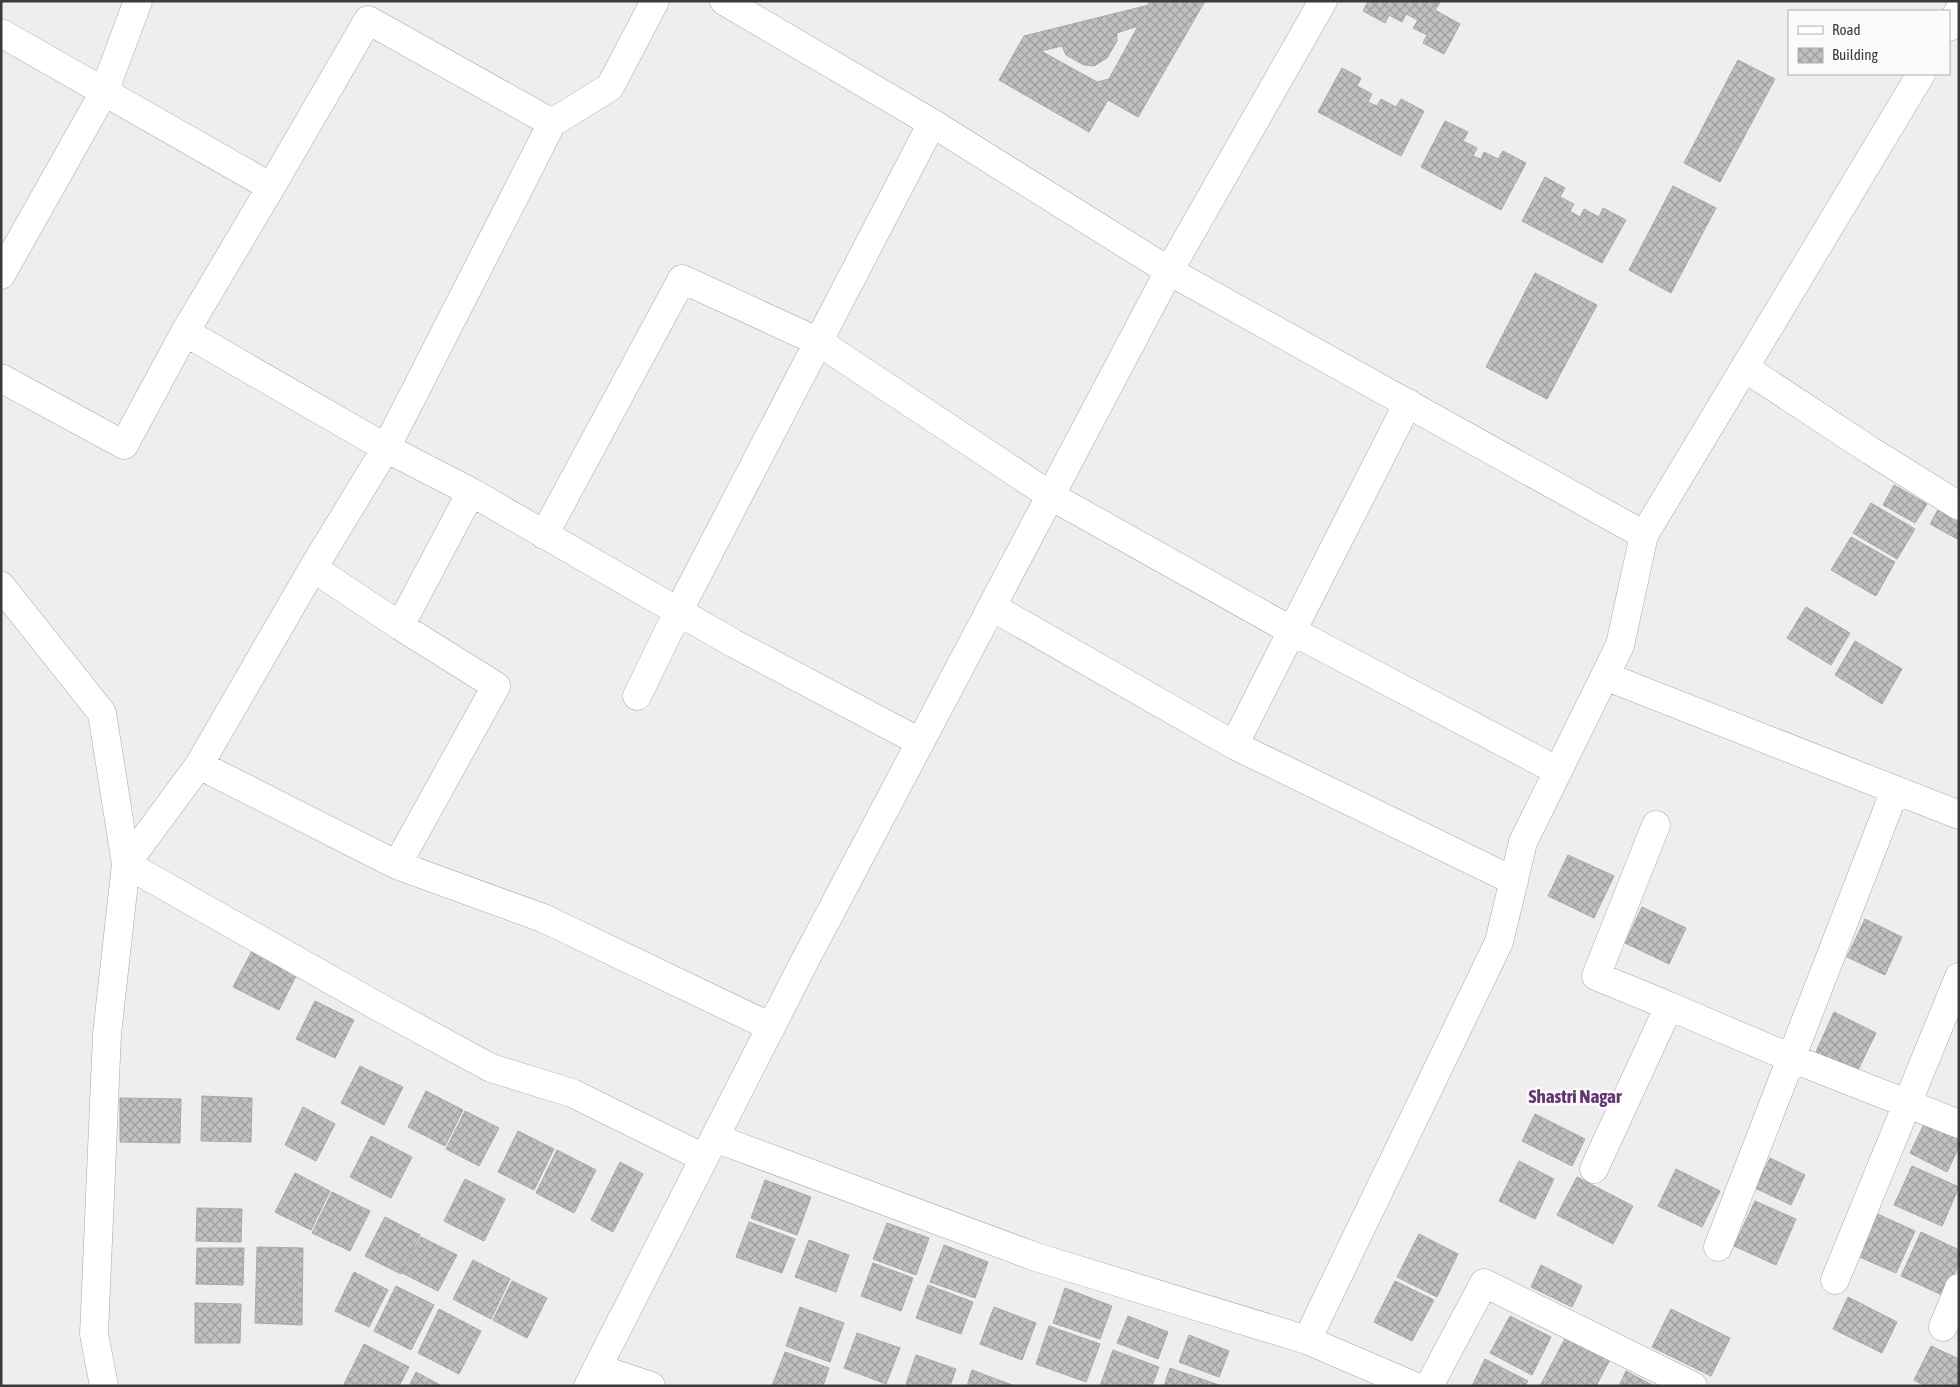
<svg xmlns="http://www.w3.org/2000/svg" width="1960" height="1387" viewBox="0 0 1960 1387" font-family="'Asap Condensed',sans-serif">
<style>
.building{fill:url(#building-cross-hatch);stroke:#aaa8ab;fill-rule:evenodd}
.lines{fill:none;stroke-linecap:round;stroke-linejoin:round}
.minor-casing{stroke:#a8a6a9;stroke-width:29}
.tertiary-casing{stroke:#a8a6a9;stroke-width:29}
.minor{stroke:#fff;stroke-width:28}
.tertiary{stroke:#fff;stroke-width:28}
.labels{text-anchor:middle;stroke-width:5;stroke-linejoin:round;paint-order:stroke}
.district-label{font-size:19px;font-weight:bold;fill:#60376e;stroke:#fdfafe}
</style>
<defs>
<pattern id="building-cross-hatch" width="8" height="8" patternUnits="userSpaceOnUse" patternTransform="scale(1.25)"><rect width="8" height="8" fill="#c1bfc2"/><path d="M0 0l8 8M0 8l8-8" fill="none" stroke="#9e9c9f"/></pattern>
</defs>
<rect width="100%" height="100%" fill="#f0edf1"/>
<path class="building" d="M 1148,1 L 1205,1 L 1138,117 L 1108,100 L 1089,132 L 999,80 L 1024,36 L 1149,5 ZM 1138,26 L 1109,79 L 1097,82 L 1041,51 L 1062,46 L 1066,55 L 1084,65 L 1094,66 L 1107,58 L 1117,41 L 1117,33 Z
M 1368,1 L 1441,1 L 1435,10 L 1460,24 L 1444,54 L 1423,43 L 1427,35 L 1413,28 L 1418,20 L 1406,14 L 1402,22 L 1389,15 L 1385,23 L 1363,11 Z
M 1738,60 L 1775,79 L 1720,182 L 1684,163 Z
M 1342,68 L 1361,78 L 1357,86 L 1372,94 L 1368,102 L 1377,106 L 1381,99 L 1396,107 L 1401,99 L 1424,111 L 1401,156 L 1318,112 Z
M 1445,121 L 1468,132 L 1463,141 L 1477,148 L 1473,156 L 1481,159 L 1484,152 L 1498,159 L 1503,151 L 1526,163 L 1501,210 L 1421,167 Z
M 1545,177 L 1565,188 L 1560,197 L 1574,204 L 1570,211 L 1580,217 L 1584,209 L 1599,217 L 1603,208 L 1626,220 L 1602,263 L 1522,221 Z
M 1673,186 L 1716,208 L 1671,293 L 1629,270 Z
M 1535,273 L 1597,305 L 1547,399 L 1486,367 Z
M 1894,485 L 1927,504 L 1915,523 L 1883,505 Z
M 1871,503 L 1915,529 L 1897,559 L 1853,533 Z
M 1939,508 L 1959,519 L 1959,540 L 1930,524 Z
M 1851,537 L 1895,562 L 1876,596 L 1831,570 Z
M 1806,607 L 1850,633 L 1831,665 L 1787,638 Z
M 1855,641 L 1902,669 L 1882,704 L 1835,675 Z
M 1568,855 L 1614,876 L 1594,918 L 1548,896 Z
M 1642,907 L 1686,928 L 1669,964 L 1625,943 Z
M 1865,919 L 1902,937 L 1885,975 L 1847,957 Z
M 255,945 L 300,968 L 279,1010 L 233,987 Z
M 315,1001 L 354,1020 L 335,1058 L 296,1039 Z
M 1834,1012 L 1876,1033 L 1856,1074 L 1815,1054 Z
M 360,1066 L 403,1087 L 384,1125 L 341,1103 Z
M 426,1091 L 463,1110 L 445,1146 L 408,1127 Z
M 202,1096 L 252,1098 L 251,1142 L 201,1141 Z
M 120,1098 L 181,1099 L 180,1143 L 120,1142 Z
M 303,1107 L 335,1124 L 316,1161 L 285,1145 Z
M 465,1111 L 499,1128 L 479,1166 L 446,1149 Z
M 1535,1114 L 1585,1139 L 1572,1166 L 1522,1141 Z
M 1925,1122 L 1959,1138 L 1959,1147 L 1947,1172 L 1910,1153 Z
M 518,1131 L 554,1149 L 534,1190 L 498,1172 Z
M 371,1136 L 412,1157 L 391,1198 L 350,1177 Z
M 557,1150 L 596,1170 L 574,1213 L 536,1193 Z
M 1770,1158 L 1805,1175 L 1791,1205 L 1755,1188 Z
M 1519,1161 L 1554,1179 L 1535,1219 L 1499,1201 Z
M 620,1162 L 643,1174 L 613,1232 L 591,1220 Z
M 1912,1166 L 1959,1187 L 1942,1226 L 1894,1205 Z
M 1676,1169 L 1720,1191 L 1702,1227 L 1658,1206 Z
M 295,1173 L 330,1191 L 311,1230 L 275,1212 Z
M 1577,1177 L 1633,1206 L 1613,1244 L 1557,1215 Z
M 465,1179 L 505,1199 L 484,1241 L 444,1221 Z
M 765,1180 L 811,1197 L 797,1235 L 751,1218 Z
M 332,1192 L 370,1211 L 350,1251 L 312,1233 Z
M 1755,1201 L 1796,1219 L 1776,1265 L 1734,1246 Z
M 197,1208 L 242,1209 L 241,1242 L 196,1241 Z
M 1873,1212 L 1915,1231 L 1896,1273 L 1855,1255 Z
M 385,1217 L 420,1235 L 401,1274 L 365,1256 Z
M 749,1222 L 795,1239 L 782,1273 L 736,1257 Z
M 887,1223 L 929,1238 L 916,1275 L 873,1259 Z
M 1921,1232 L 1959,1250 L 1959,1264 L 1944,1296 L 1901,1276 Z
M 1419,1234 L 1458,1254 L 1437,1297 L 1397,1277 Z
M 421,1237 L 457,1255 L 438,1291 L 402,1273 Z
M 809,1240 L 849,1255 L 836,1292 L 795,1277 Z
M 944,1245 L 988,1262 L 975,1298 L 930,1282 Z
M 257,1247 L 303,1248 L 302,1325 L 255,1323 Z
M 197,1248 L 244,1248 L 243,1285 L 196,1284 Z
M 473,1260 L 510,1279 L 491,1319 L 453,1299 Z
M 873,1263 L 913,1278 L 901,1311 L 861,1296 Z
M 1541,1265 L 1582,1286 L 1572,1307 L 1531,1287 Z
M 354,1272 L 388,1290 L 369,1327 L 335,1311 Z
M 512,1281 L 547,1298 L 527,1338 L 493,1320 Z
M 1395,1281 L 1434,1300 L 1412,1341 L 1374,1322 Z
M 928,1285 L 973,1302 L 961,1334 L 916,1318 Z
M 396,1286 L 434,1305 L 411,1350 L 374,1331 Z
M 1065,1288 L 1112,1306 L 1100,1339 L 1053,1323 Z
M 1848,1297 L 1897,1322 L 1882,1353 L 1833,1329 Z
M 195,1303 L 241,1304 L 240,1343 L 195,1343 Z
M 800,1307 L 844,1323 L 830,1362 L 786,1346 Z
M 994,1307 L 1036,1323 L 1022,1360 L 980,1344 Z
M 439,1309 L 481,1331 L 459,1374 L 418,1353 Z
M 1671,1309 L 1730,1338 L 1711,1376 L 1652,1347 Z
M 1128,1316 L 1168,1332 L 1158,1359 L 1117,1343 Z
M 1510,1316 L 1551,1337 L 1532,1375 L 1490,1353 Z
M 1049,1326 L 1100,1344 L 1086,1382 L 1036,1364 Z
M 857,1333 L 900,1348 L 886,1384 L 844,1368 Z
M 1568,1333 L 1612,1356 L 1596,1386 L 1540,1386 Z
M 1189,1335 L 1229,1351 L 1219,1377 L 1179,1362 Z
M 364,1344 L 409,1367 L 399,1386 L 343,1386 Z
M 1931,1346 L 1959,1359 L 1959,1386 L 1925,1386 L 1914,1380 Z
M 1113,1350 L 1159,1367 L 1152,1386 L 1100,1386 Z
M 785,1352 L 829,1368 L 823,1386 L 772,1386 Z
M 916,1355 L 956,1369 L 950,1386 L 912,1386 L 906,1384 Z
M 1485,1359 L 1528,1381 L 1525,1386 L 1472,1386 Z
M 1170,1368 L 1222,1386 L 1164,1386 Z
M 972,1370 L 1015,1386 L 967,1386 Z
M 1626,1371 L 1654,1386 L 1619,1386 Z
M 416,1372 L 442,1386 L 409,1386 Z"/>
<g class="lines">
<defs>
<path id="minor" d="M 1,33 L 271,187 L 368,20 L 552,123 L 610,87 L 655,1
M 1169,271 L 1323,1
M 1,275 L 104,92 L 138,1
M 185,332 L 386,448 L 552,123
M 1745,368 L 1871,451 L 1959,506
M 1,378 L 124,445 L 185,332 L 271,187
M 544,535 L 682,279 L 819,342 L 1051,496 L 1292,631 L 1558,771
M 313,568 L 400,626
M 1,586 L 102,713 L 126,864 L 377,1006 L 491,1068 L 572,1093 L 704,1158
M 992,607 L 1234,745 L 1514,881
M 1605,676 L 1959,815
M 637,696 L 678,612 L 932,123
M 1234,745 L 1408,403
M 199,765 L 397,865 L 543,918 L 771,1027
M 397,865 L 496,686 L 400,626 L 471,492
M 1669,1006 L 1791,1058 L 1959,1124
M 715,1138 L 1036,1257 L 1307,1340 L 1499,942 L 1523,842 L 1620,645 L 1644,535
M 1594,1169 L 1669,1006 L 1596,976 L 1656,825
M 1718,1247 L 1895,790
M 1835,1280 L 1959,977
M 1943,1327 L 1959,1288
M 1307,1340 L 1414,1386
M 597,1368 L 651,1386
M 104,1386 L 94,1334 L 107,1034 L 126,864 L 199,765 L 313,568 L 386,448 L 471,492 L 733,643 L 920,742
M 1429,1386 L 1484,1283 L 1693,1386"/>
<path id="tertiary" d="M 724,1 L 932,123 L 1169,271
M 1949,27 L 1959,10
M 588,1386 L 800,970 L 1169,271 L 1644,535 L 1921,74"/>
</defs>
<use href="#minor" class="minor-casing"/>
<use href="#tertiary" class="tertiary-casing"/>
<use href="#minor" class="minor"/>
<use href="#tertiary" class="tertiary"/>
</g>
<g class="labels">
<g class="district-label">
<text x="1575" y="1103">Shastri Nagar</text>
</g>
</g>
<rect width="1960" height="1387" fill="none" stroke="#3c3b3c" stroke-width="5"/>
<rect x="1788" y="10" width="162" height="65" fill="#fdfafe" stroke="#b0aeb0"/>
<rect x="1798" y="26" width="25" height="8" fill="#ffffff" stroke="#b0aeb0"/>
<text x="1832" y="35" font-size="15" fill="#3c3b3c">Road</text>
<rect x="1798" y="48" width="25" height="15" fill="url(#building-cross-hatch)" stroke="#b0aeb0"/>
<text x="1832" y="60" font-size="15" fill="#3c3b3c">Building</text>
</svg>
